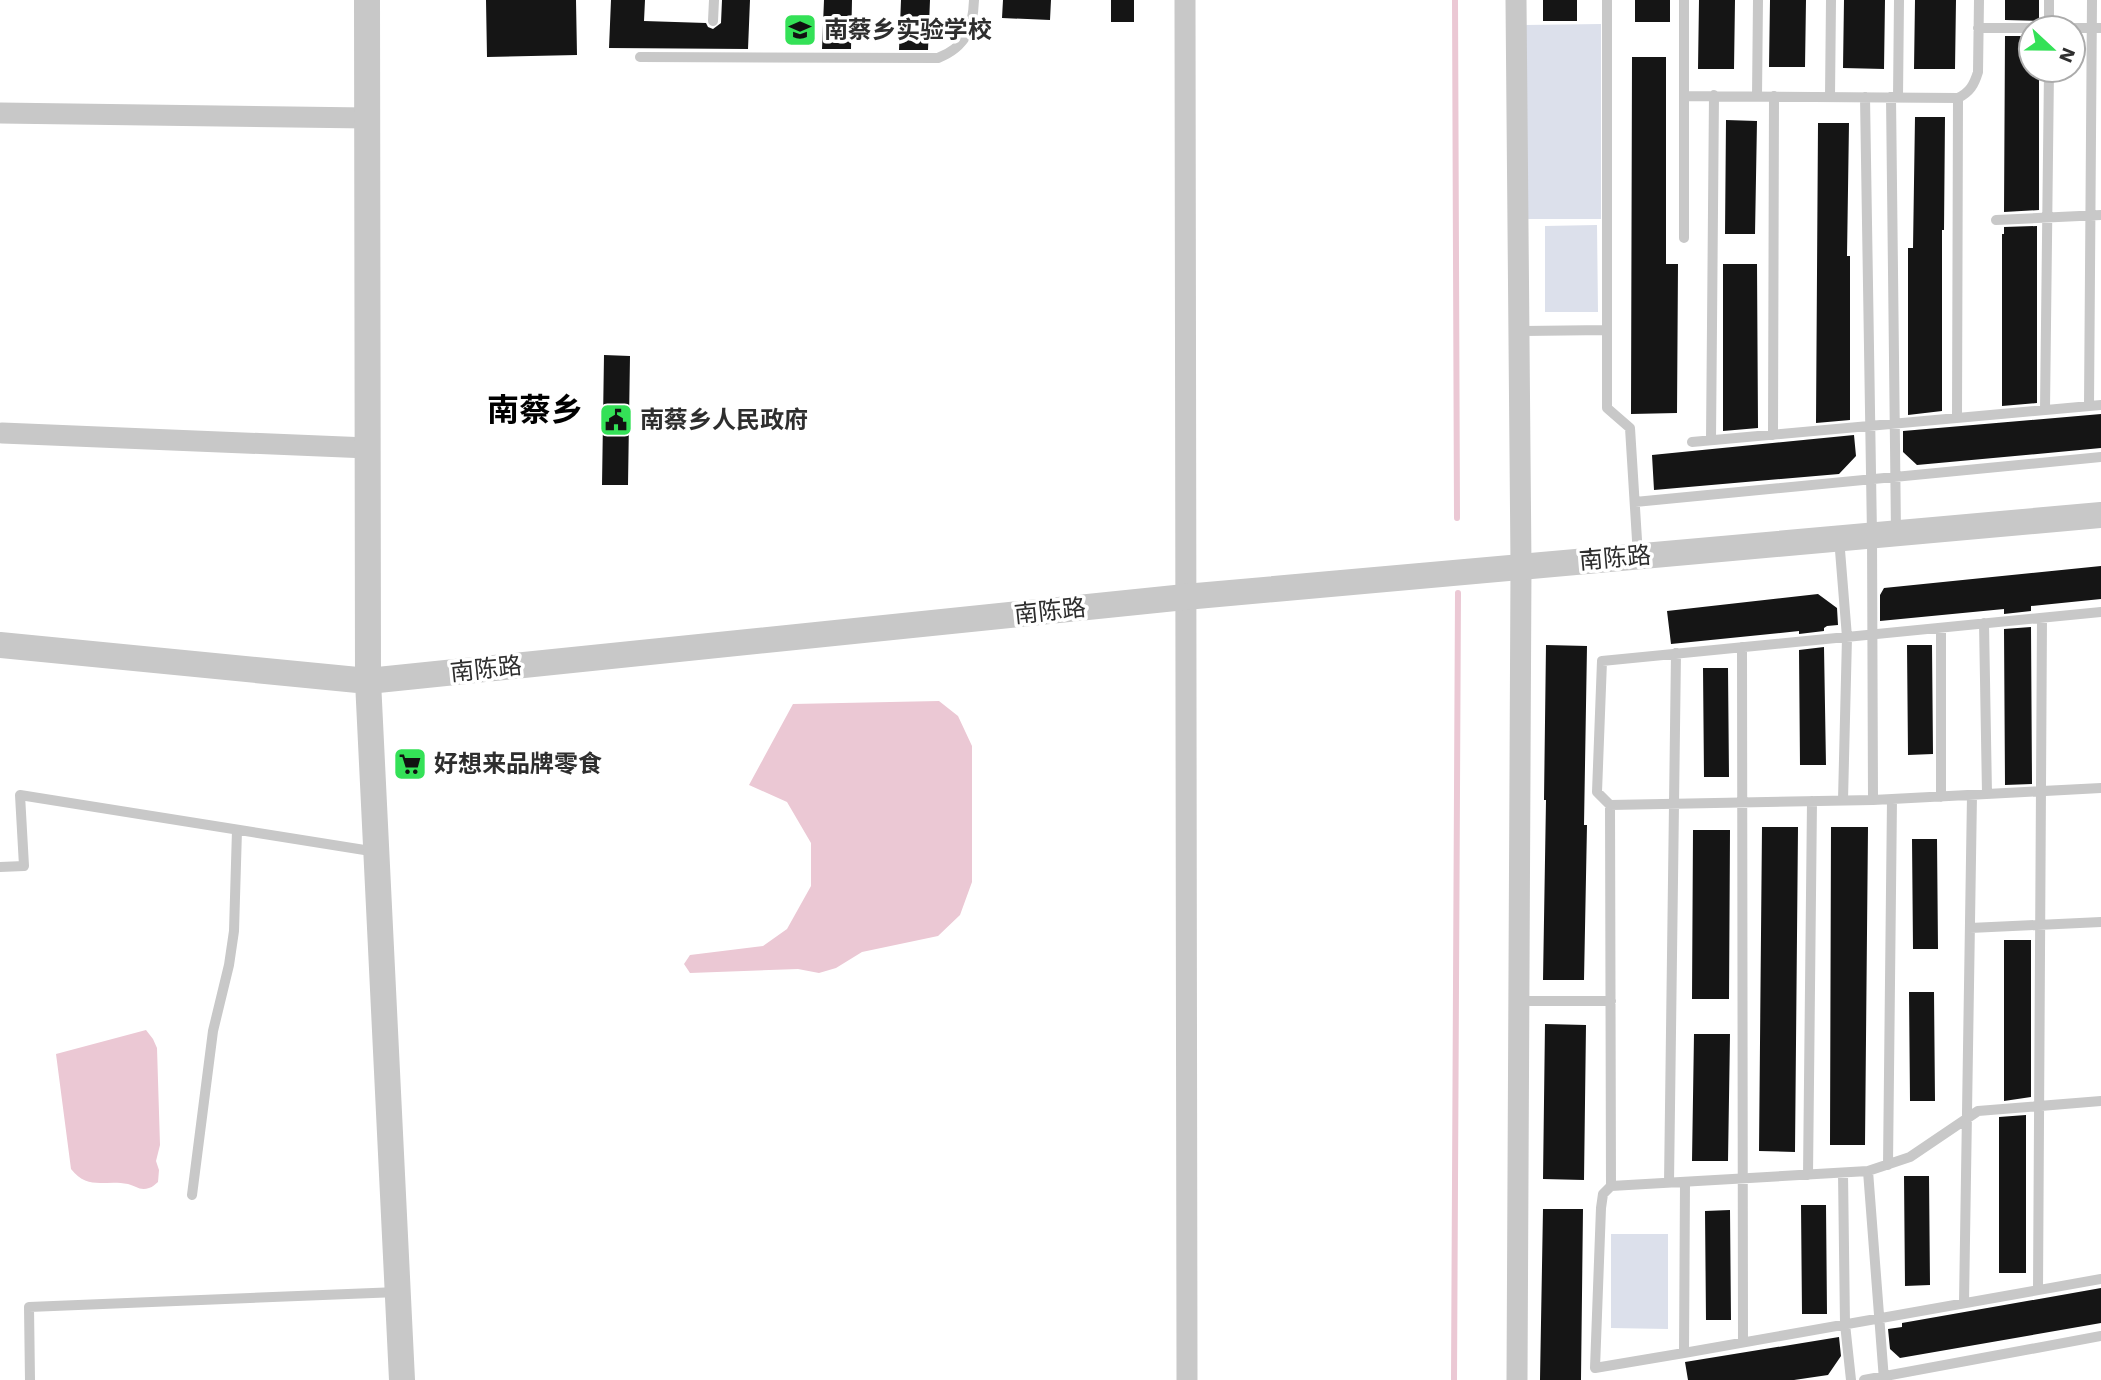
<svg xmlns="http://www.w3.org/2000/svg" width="2101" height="1380" viewBox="0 0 2101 1380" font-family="'Work Sans','Noto Sans SC',sans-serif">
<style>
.green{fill:#dce0eb}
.water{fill:#ebc8d4}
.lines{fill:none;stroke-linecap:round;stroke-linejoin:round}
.stream{stroke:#ebc8d4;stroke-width:6}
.building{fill:#151515}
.service{stroke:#c8c8c8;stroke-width:10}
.minor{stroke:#c8c8c8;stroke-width:21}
.tertiary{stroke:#c8c8c8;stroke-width:26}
.labels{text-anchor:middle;stroke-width:7;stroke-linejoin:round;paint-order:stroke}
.poi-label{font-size:24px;font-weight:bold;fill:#2e2e2e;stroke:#fff;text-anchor:start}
.street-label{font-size:24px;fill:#2e2e2e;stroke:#fff}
.district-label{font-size:32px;font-weight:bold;fill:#000;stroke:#fff}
</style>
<rect width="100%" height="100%" fill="#fff"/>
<path class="green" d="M 1601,24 L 1601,219 L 1523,219 L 1523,25 Z
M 1597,225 L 1598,312 L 1545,312 L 1545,226 Z
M 1611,1234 L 1668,1234 L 1668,1329 L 1611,1328 Z"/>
<path class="water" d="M 939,701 L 958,716 L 972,746 L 972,882 L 960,915 L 938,936 L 862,952 L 836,968 L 819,973 L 798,969 L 690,973 L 684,964 L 690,955 L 763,946 L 787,929 L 811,886 L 811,843 L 787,802 L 749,785 L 793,704 Z
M 146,1030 L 153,1039 L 157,1048 L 160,1145 L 156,1161 L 159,1170 L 158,1182 C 155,1184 153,1187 149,1188 C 140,1191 136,1186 128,1184 C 105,1179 88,1191 71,1169 L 56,1054 Z"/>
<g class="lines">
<path class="stream" d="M 1455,0 L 1457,518
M 1454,1380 L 1458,593"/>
</g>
<path class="building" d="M 486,0 L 576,0 L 577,55 L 487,57 Z
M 611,0 L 645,0 L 644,21 L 706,23 L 708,27 L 713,29 L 721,23 L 722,0 L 750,0 L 748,49 L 609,48 Z
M 824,0 L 852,0 L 851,49 L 822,49 Z
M 901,0 L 930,0 L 928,50 L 899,50 Z
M 1003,0 L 1051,0 L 1050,20 L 1002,18 Z
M 1111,0 L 1134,0 L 1134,22 L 1111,22 Z
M 1543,0 L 1577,0 L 1577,21 L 1543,21 Z
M 1635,0 L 1670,0 L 1670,22 L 1635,22 Z
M 1699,0 L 1735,0 L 1734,69 L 1698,69 Z
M 1770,0 L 1806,0 L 1805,67 L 1769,67 Z
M 1844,0 L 1885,0 L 1884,69 L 1843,68 Z
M 1915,0 L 1956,0 L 1955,69 L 1914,69 Z
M 2005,0 L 2039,0 L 2039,21 L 2005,20 Z
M 2005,36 L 2031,36 L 2031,70 L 2039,70 L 2039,210 L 2004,212 Z
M 1632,57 L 1666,57 L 1666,264 L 1678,264 L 1677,413 L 1631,414 Z
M 1915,117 L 1945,117 L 1944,230 L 1942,230 L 1942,411 L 1908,415 L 1908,248 L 1913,248 Z
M 1726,120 L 1757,121 L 1755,234 L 1725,234 Z
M 1818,123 L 1849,123 L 1847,256 L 1850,256 L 1850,420 L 1816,423 Z
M 2037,226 L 2037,403 L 2002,406 L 2002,234 L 2004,234 L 2004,227 Z
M 1723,264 L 1757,264 L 1758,428 L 1723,431 Z
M 604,355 L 630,356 L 628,485 L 602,485 Z
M 2101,414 L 2101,448 L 1917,465 L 1903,452 L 1903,431 Z
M 1854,435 L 1856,456 L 1839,474 L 1654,490 L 1652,455 Z
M 2101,566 L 2101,599 L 2031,606 L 2031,611 L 2004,614 L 2004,609 L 1880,621 L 1880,595 L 1884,588 Z
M 1818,594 L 1837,608 L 1838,625 L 1827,626 L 1824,628 L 1824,631 L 1799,634 L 1799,631 L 1671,644 L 1667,611 Z
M 2031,627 L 2032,784 L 2005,785 L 2004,629 Z
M 1546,645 L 1587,646 L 1584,825 L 1587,825 L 1584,980 L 1543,980 L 1546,800 L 1544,800 Z
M 1907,645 L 1932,645 L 1933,754 L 1908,755 Z
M 1824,647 L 1826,765 L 1800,765 L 1799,650 Z
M 1703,668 L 1728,668 L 1729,777 L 1704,777 Z
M 1762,827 L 1798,827 L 1795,1152 L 1759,1151 Z
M 1831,827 L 1868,827 L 1865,1145 L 1830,1145 Z
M 1693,830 L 1730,830 L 1729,999 L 1692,999 Z
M 1912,839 L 1937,839 L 1938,949 L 1913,949 Z
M 2004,940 L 2031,940 L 2031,1097 L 2004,1101 Z
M 1909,992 L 1934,992 L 1935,1101 L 1910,1101 Z
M 1545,1024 L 1586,1025 L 1584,1180 L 1543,1179 Z
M 1694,1034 L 1730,1034 L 1728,1161 L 1692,1161 Z
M 2026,1115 L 2026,1273 L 1999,1273 L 1999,1117 Z
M 1904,1176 L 1929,1176 L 1930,1285 L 1905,1286 Z
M 1801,1205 L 1826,1205 L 1827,1314 L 1802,1314 Z
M 1543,1209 L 1583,1209 L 1581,1380 L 1540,1380 Z
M 1730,1210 L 1731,1320 L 1706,1320 L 1705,1211 Z
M 2101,1288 L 2101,1323 L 1900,1358 L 1890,1349 L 1888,1329 L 1902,1327 L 1902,1323 Z
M 1839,1337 L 1841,1356 L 1828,1375 L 1794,1380 L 1688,1380 L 1685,1362 Z"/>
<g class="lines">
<path class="service" d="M 1607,0 L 1607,408 L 1630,428 L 1638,556
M 1684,0 L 1684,238
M 713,21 L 714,0
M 1978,28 L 2031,28
M 2049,28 L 2049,0
M 2073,28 L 2101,28
M 640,57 L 938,58 C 966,47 973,28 974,0
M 1684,96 L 1958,98 C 1970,92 1974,85 1978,72 L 1979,0
M 1757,96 L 1758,0
M 1830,96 L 1831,0
M 1865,97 L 1872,535 L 1873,800
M 1891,97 L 1896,533
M 1898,97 L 1899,0
M 1996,220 L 2101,215
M 1519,331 L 1607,330
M 2089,406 L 2092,0
M 2045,410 L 2049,70
M 1957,418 L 1958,98
M 1773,435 L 1774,96
M 1711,440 L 1714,95
M 1692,442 L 2101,405
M 1635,502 L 2101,457
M 1839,538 L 1847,637 L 1843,800
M 1984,623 L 1987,794
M 1941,628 L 1941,797
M 1742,647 L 1743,1342
M 2101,788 L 1873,800 L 1610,805 L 1611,1186 L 1868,1171 L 1910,1157 L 1978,1111 L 2101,1101
M 1610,805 L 1597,792 L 1602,661 L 2101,612
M 0,867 L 24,866 L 20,795 L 377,852
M 1970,928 L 2101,922
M 1519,1001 L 1611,1001
M 1888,1165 L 1892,799
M 1868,1171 L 1884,1380
M 1843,1173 L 1845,1324 L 1851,1380
M 1808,1175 L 1812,801
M 1685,1182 L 1684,1353 L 2101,1279
M 1669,1183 L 1676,653
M 1611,1186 L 1603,1194 L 1601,1208 L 1595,1368 L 1684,1353
M 192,1195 L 213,1031 L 229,965 L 234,931 L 237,830
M 2038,1290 L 2042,618
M 1964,1303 L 1972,795
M 30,1380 L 29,1307 L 398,1292
M 1864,1380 L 2101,1336"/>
<path class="minor" d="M 1185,0 L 1187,1380
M 1516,0 L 1521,566 L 1517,1380
M 0,113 L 367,118
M 2,433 L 368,448"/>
<path class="tertiary" d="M 367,0 L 368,681 L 402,1380
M 0,645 L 368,681 L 1185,597 L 2101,515"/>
</g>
<defs>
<symbol id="school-square" viewBox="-11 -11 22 22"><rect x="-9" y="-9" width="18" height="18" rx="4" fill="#34e157" stroke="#fff"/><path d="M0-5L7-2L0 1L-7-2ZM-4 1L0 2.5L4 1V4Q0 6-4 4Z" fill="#111"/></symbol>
<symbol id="civic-square" viewBox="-11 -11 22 22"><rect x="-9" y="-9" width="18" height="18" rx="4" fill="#34e157" stroke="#fff"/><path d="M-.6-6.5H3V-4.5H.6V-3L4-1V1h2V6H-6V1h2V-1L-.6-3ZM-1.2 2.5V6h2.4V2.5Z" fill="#111"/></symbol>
<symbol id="supermarket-square" viewBox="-11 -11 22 22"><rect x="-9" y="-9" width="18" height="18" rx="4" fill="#34e157" stroke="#fff"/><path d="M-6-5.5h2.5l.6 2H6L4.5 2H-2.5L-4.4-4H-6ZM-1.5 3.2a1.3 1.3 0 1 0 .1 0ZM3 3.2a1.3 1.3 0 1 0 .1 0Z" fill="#111"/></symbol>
</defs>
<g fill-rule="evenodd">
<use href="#school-square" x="781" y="11" width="38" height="38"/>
<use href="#civic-square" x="597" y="401" width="38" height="38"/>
<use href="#supermarket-square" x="391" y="745" width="38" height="38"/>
</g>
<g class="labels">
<g class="poi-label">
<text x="824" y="38">南蔡乡实验学校</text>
<text x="640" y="428">南蔡乡人民政府</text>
<text x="434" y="772">好想来品牌零食</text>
</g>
<g class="street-label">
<text transform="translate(1615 558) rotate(-5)" y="8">南陈路</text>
<text transform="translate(1050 611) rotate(-6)" y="8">南陈路</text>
<text transform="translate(486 669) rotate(-6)" y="8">南陈路</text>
</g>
<g class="district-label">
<text x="535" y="421">南蔡乡</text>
</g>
</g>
<g transform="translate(2052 49) rotate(112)"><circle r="33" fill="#ffffff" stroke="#ababab" stroke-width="2"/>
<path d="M0-5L12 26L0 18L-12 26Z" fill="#34e157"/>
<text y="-10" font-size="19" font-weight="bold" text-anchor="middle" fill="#2e2e2e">N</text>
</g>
</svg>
